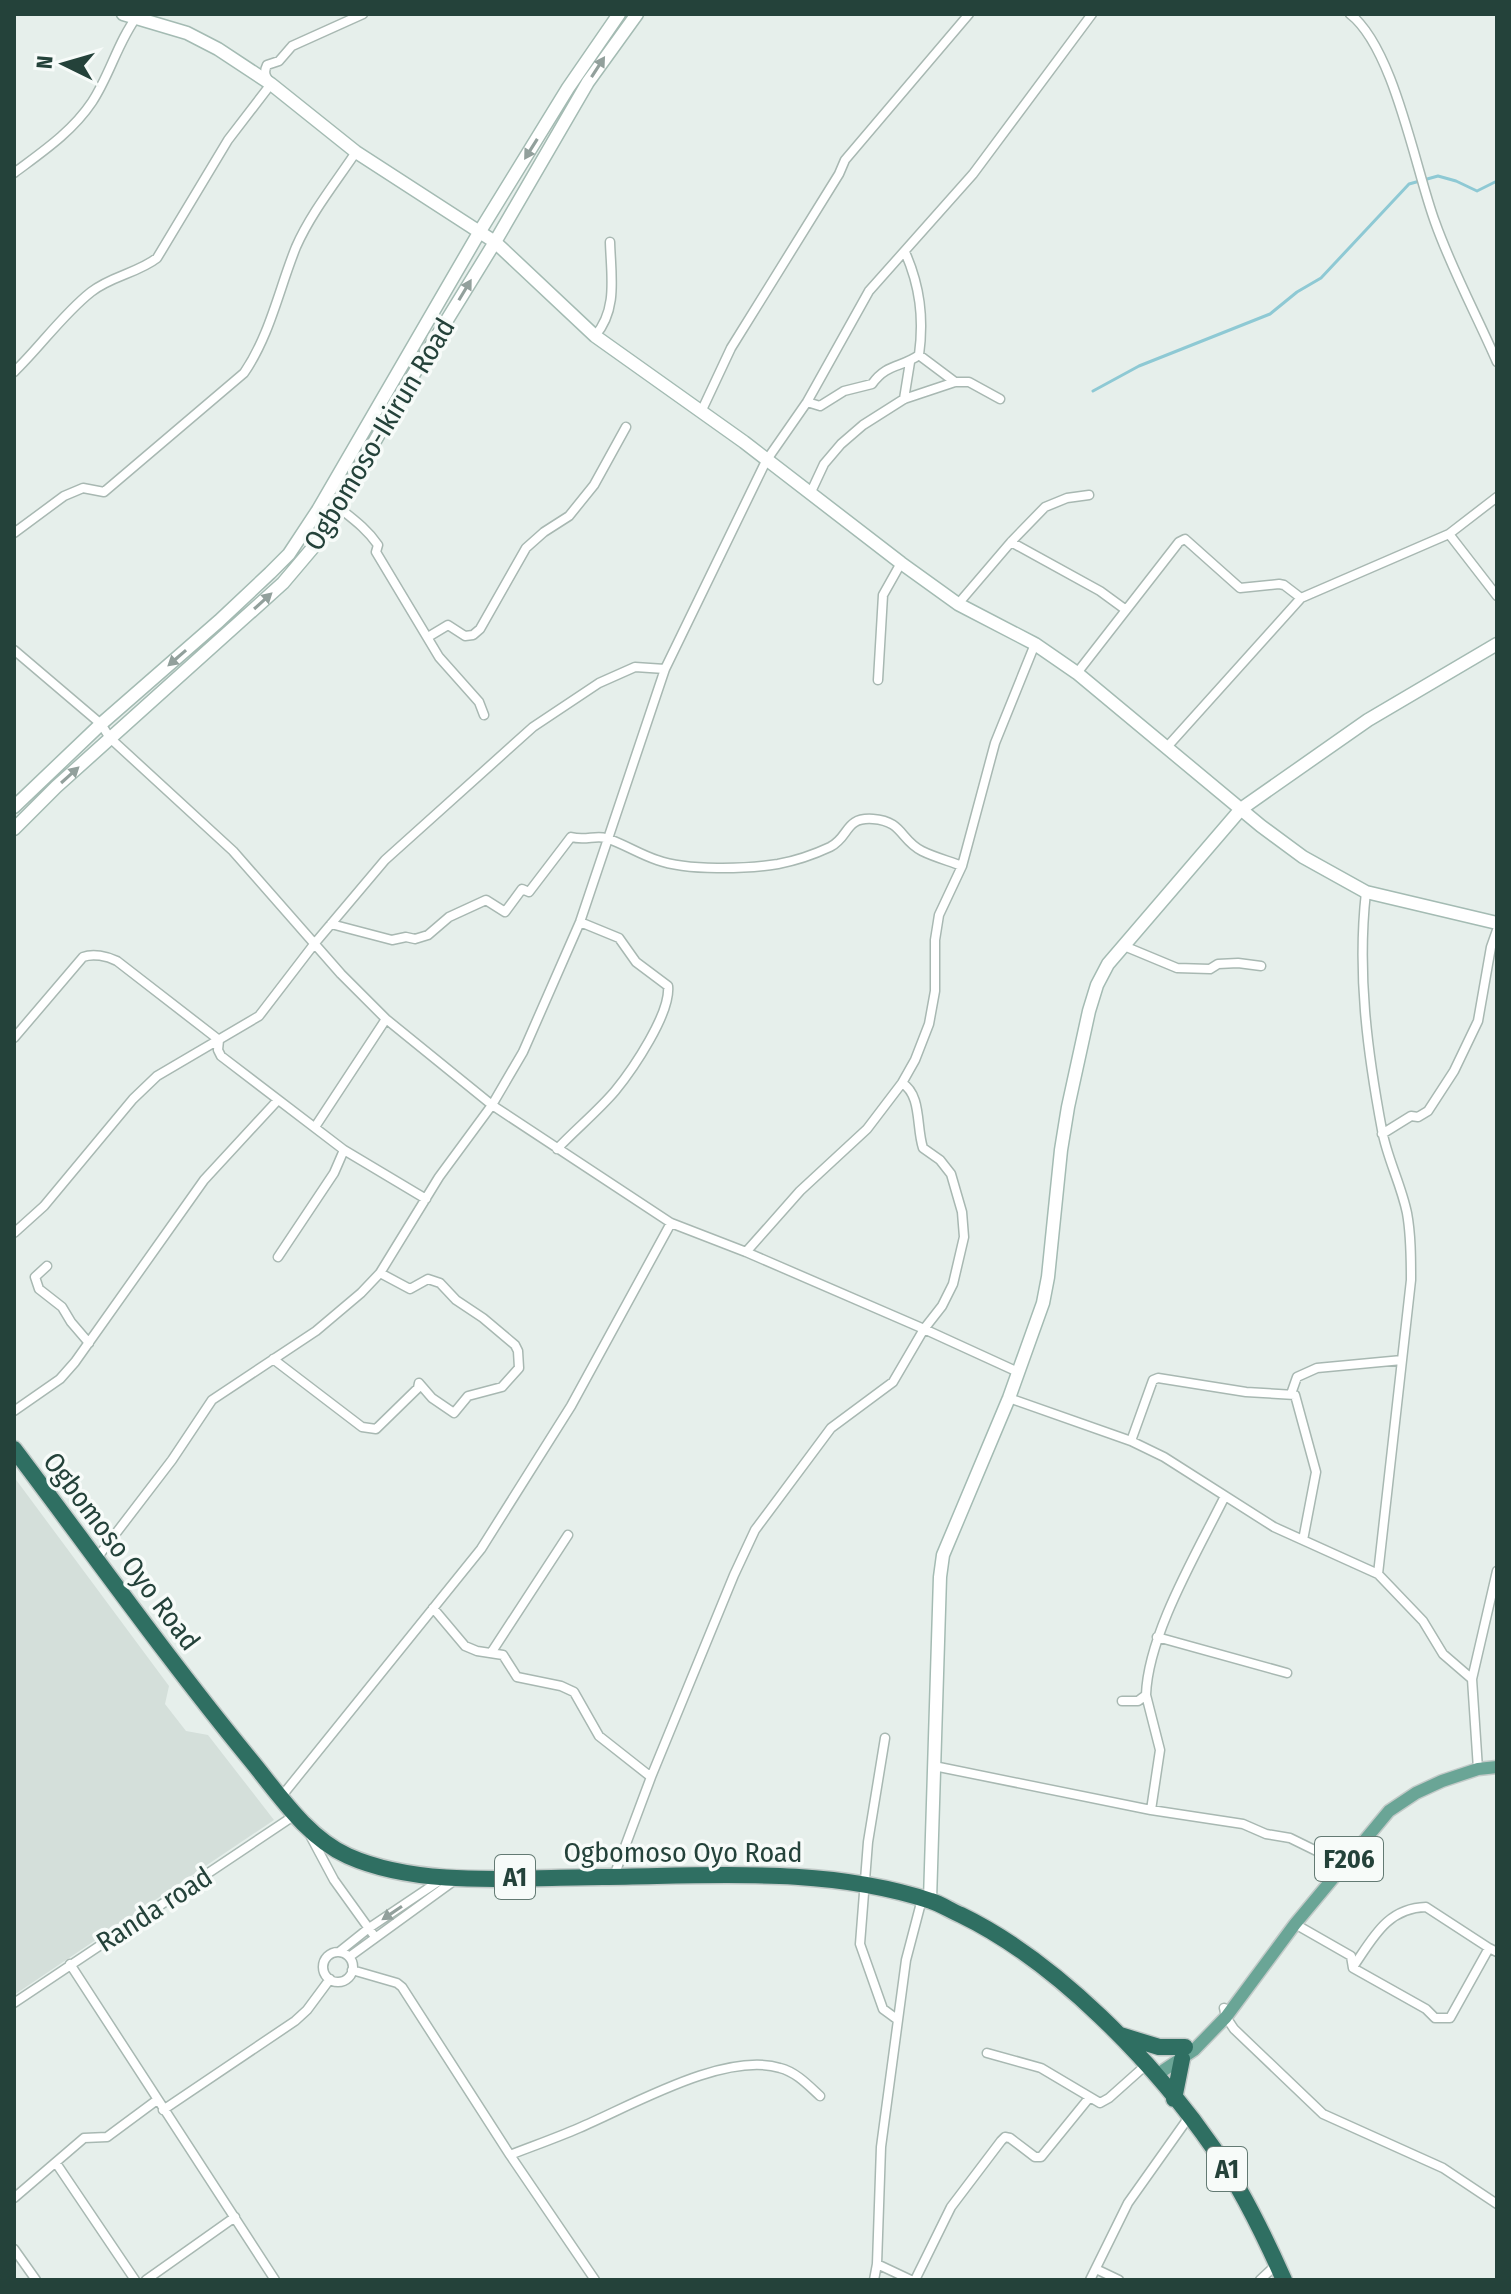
<svg xmlns="http://www.w3.org/2000/svg" width="1511" height="2294" viewBox="0 0 1511 2294" font-family="'Fira Sans Condensed',sans-serif">
<style>
.built{fill:#d4dfda}
.lines{fill:none;stroke-linecap:round;stroke-linejoin:round}
.stream{stroke:#8ec9d4;stroke-width:3}
.street-casing{stroke:#a8b8b2;stroke-width:11}
.secondary-casing{stroke:#a4bbb3;stroke-width:15}
.primary-casing{stroke:#c2cac8;stroke-width:15}
.highway-casing{stroke:#c2cac8;stroke-width:19}
.street{stroke:#fff;stroke-width:8}
.secondary{stroke:#fff;stroke-width:12}
.primary{stroke:#6aa596;stroke-width:12}
.highway{stroke:#2f6f62;stroke-width:16}
.oneway{fill:#92a09c}
.labels{text-anchor:middle;stroke-width:7;stroke-linejoin:round;paint-order:stroke}
.shield{fill:#f7fbf9;stroke:#637a73;stroke-width:2}
.shield-label{font-size:26px;font-weight:bold;fill:#24423a}
.street-label{font-size:28px;fill:#24423a;stroke:#f7fbf9}
</style>
<rect width="100%" height="100%" fill="#e6efeb"/>
<path class="built" d="M 14,1477 L 169,1686 L 165,1704 L 186,1731 L 208,1735 L 274,1820 L 14,1995 Z"/>
<g class="lines">
<path class="stream" d="M 1093,391 L 1139,366 L 1270,314 L 1297,292 L 1321,278 L 1409,184 L 1438,176 L 1456,181 L 1477,191 L 1497,181"/>
<defs>
<path id="street" d="M 1350,14 C 1394,48 1415,168 1435,222 C 1452,270 1477,316 1497,362
M 14,173 C 42,152 72,132 92,102 C 110,75 118,41 138,15
M 905,252 C 920,286 924,318 919,355 L 955,382
M 595,336 C 618,309 611,276 610,242
M 14,372 C 41,346 62,315 91,292 C 111,276 138,273 157,258 L 228,140 L 271,84 C 266,77 263,73 267,65 L 279,61 L 292,46 L 363,14
M 904,399 L 910,362
M 807,402 L 820,406 L 844,391 L 872,384 C 887,363 901,368 919,355
M 701,412 L 731,348 L 839,174 L 845,160 L 969,14
M 810,494 L 824,464 L 841,444 L 863,425 L 904,399 L 955,382 L 969,382 L 1000,399
M 338,507 C 353,519 367,529 378,545 L 376,552 L 439,657 L 479,702 L 484,715
M 14,533 L 64,496 L 83,488 L 104,492 L 244,373 C 270,335 279,289 296,247 C 311,213 336,182 356,152
M 1449,534 L 1497,596
M 1011,542 L 1100,591 L 1126,610
M 958,604 L 1011,542 L 1045,507 L 1067,498 L 1089,495
M 428,637 L 448,625 L 465,636 L 473,635 L 480,629 L 526,548 L 544,532 L 569,516 L 594,485 L 626,427
M 14,650 L 101,724 L 110,738 L 233,851 L 341,974 L 386,1019 L 492,1105 L 439,1177 L 380,1273 L 361,1293 L 316,1331 L 212,1400 L 172,1460 L 97,1558
M 1077,673 L 1179,542 L 1185,539 L 1240,588 L 1279,584 L 1284,585 L 1301,598
M 878,680 L 883,595 L 901,563
M 1167,747 L 1301,598 L 1449,534 L 1497,497
M 1366,892 C 1357,972 1367,1050 1382,1130 C 1387,1158 1401,1184 1407,1213 C 1411,1235 1411,1257 1411,1280 L 1378,1574
M 331,924 L 392,940 L 406,937 L 415,939 L 428,935 L 449,917 L 486,900 L 505,912 L 522,889 L 529,892 L 571,837 C 585,841 595,835 606,838 C 624,844 639,854 657,860 C 687,871 747,869 778,864 C 794,861 815,854 830,847 C 850,837 844,817 873,819 C 903,821 900,840 922,851 C 934,857 949,861 962,866
M 1124,946 L 1177,968 L 1210,969 L 1218,964 L 1238,963 L 1261,966
M 14,1038 L 83,957 C 93,953 107,956 117,961 L 219,1040 L 218,1050 L 221,1056 L 344,1150 L 426,1199
M 315,1127 L 386,1019
M 1382,1134 L 1411,1116 L 1418,1117 L 1428,1111 L 1454,1071 L 1478,1021 L 1491,947 L 1497,930
M 557,1149 C 576,1129 598,1111 615,1091 C 633,1069 671,1013 668,986 L 636,962 L 619,938 L 580,922
M 14,1233 L 44,1206 L 133,1099 L 157,1076 L 259,1016 L 315,943 L 385,860 L 533,727 L 599,683 L 635,667 L 665,669
M 746,1252 L 800,1191 L 867,1129 L 902,1083 L 915,1060 L 929,1024 L 935,991 L 935,940 L 939,915 L 962,866 L 995,743 L 1035,644
M 278,1257 L 334,1173 L 344,1150
M 47,1266 L 35,1277 L 39,1289 L 62,1307 L 71,1322 L 89,1343
M 273,1359 L 362,1427 L 376,1429 L 418,1388 L 419,1383 L 432,1398 L 454,1413 L 468,1396 L 502,1387 L 519,1368 L 518,1351 L 515,1345 L 483,1318 L 456,1300 L 440,1283 L 428,1279 L 410,1289 L 380,1273
M 1018,1372 L 924,1329 L 746,1252 L 671,1223 L 492,1105 L 523,1052 L 580,922 L 665,669 L 766,461 L 807,402 L 869,291 L 973,174 L 1092,14
M 1291,1394 L 1297,1377 L 1317,1368 L 1402,1360
M 1009,1398 L 1131,1441 L 1164,1457 L 1274,1527 L 1378,1574 L 1423,1621 L 1443,1654 L 1472,1679
M 14,1411 L 60,1379 L 75,1362 L 204,1180 L 277,1101
M 1131,1441 L 1153,1380 L 1158,1378 L 1246,1392 L 1295,1395 L 1316,1472 L 1303,1540
M 433,1608 L 465,1646 L 477,1651 L 503,1655 L 517,1677 L 561,1686 L 574,1692 L 599,1736 L 651,1777
M 1157,1637 L 1287,1673
M 491,1653 L 568,1535
M 1146,1695 L 1160,1750 L 1151,1810
M 1122,1701 L 1138,1701 L 1146,1695 C 1148,1634 1198,1551 1225,1496
M 934,1766 L 1151,1810 L 1243,1824 L 1266,1834 L 1290,1838 L 1345,1865
M 1478,1769 L 1472,1679 L 1497,1571
M 281,1797 L 481,1549 L 571,1406 L 671,1223
M 311,1837 L 334,1880 L 375,1937
M 614,1876 L 651,1777 L 734,1575 L 755,1530 L 831,1428 L 893,1382 L 924,1329 L 942,1306 L 953,1284 L 964,1237 L 962,1212 L 951,1174 L 940,1160 L 923,1148 C 916,1127 922,1095 902,1083
M 1295,1924 L 1351,1956 L 1353,1968 L 1426,2009 L 1435,2018 L 1450,2018 L 1489,1948 L 1497,1952
M 339,1952 L 369,1928 L 442,1879
M323 1967a15 15 0 1 1 30 0a15 15 0 1 1-30 0Z
M 349,1957 L 455,1880
M 70,1964 L 275,2280
M 1353,1967 C 1373,1938 1387,1908 1426,1907 L 1489,1948
M 352,1970 L 397,1983 L 402,1987 L 510,2155 L 595,2280
M 14,2003 L 295,1815
M 1224,2008 L 1226,2017 L 1234,2029 L 1323,2114 L 1443,2168 L 1497,2204
M 898,2020 L 906,1960 L 922,1899
M 987,2053 L 1041,2068 L 1100,2103 L 1109,2098 L 1146,2065
M 163,2110 L 295,2021 L 307,2010 L 330,1979
M 510,2155 C 533,2146 556,2138 579,2128 C 631,2106 725,2051 780,2068 C 796,2072 808,2085 820,2096
M 56,2163 L 135,2280
M 14,2198 L 84,2138 L 107,2137 L 157,2100
M 14,2249 L 36,2280
M 877,2264 L 911,2280
M 1096,2269 L 1119,2280
M 146,2280 L 235,2217
M 874,2280 L 877,2264 L 881,2147 L 898,2020 L 883,2009 L 860,1944 L 868,1842 L 885,1738
M 915,2280 L 951,2207 L 1001,2141 L 1005,2137 L 1010,2138 L 1035,2157 L 1041,2157 L 1089,2098
M 1090,2280 L 1128,2203 L 1189,2117
M 1260,2280 L 1276,2265"/>
<path id="secondary" d="M 123,14 L 187,33 L 218,49 L 271,84 L 356,152 L 495,242 L 595,336 L 744,442 L 901,563 L 958,604 L 1035,644 L 1077,673 L 1261,826 L 1303,857 L 1366,892 L 1497,923
M 14,807 L 101,724 L 219,621 L 270,573 L 289,554 L 318,510 L 480,231 L 568,88 L 619,14
M 14,829 L 56,787 L 283,583 L 316,544 L 407,385 L 495,242 L 588,82 L 637,14
M 930,1900 L 940,1577 L 943,1555 L 1009,1398 L 1043,1303 L 1048,1277 L 1061,1150 L 1068,1107 L 1089,1011 L 1097,985 L 1108,964 L 1241,809 L 1368,720 L 1497,644"/>
<path id="primary" d="M 1155,2076 L 1194,2050 L 1226,2017 L 1295,1924 L 1389,1811 L 1416,1793 L 1442,1781 L 1478,1769 L 1497,1767"/>
<path id="highway" d="M 14,1449 C 92,1552 167,1658 249,1758 C 278,1793 306,1837 348,1856 C 422,1889 523,1877 603,1877 C 711,1876 826,1866 931,1901 C 941,1904 951,1911 961,1915 C 1056,1961 1154,2062 1214,2149 C 1242,2189 1264,2235 1284,2280
M 1120,2035 L 1159,2047 L 1185,2047
M 1174,2099 L 1182,2059"/>
</defs>
<use href="#street" class="street-casing"/>
<use href="#secondary" class="secondary-casing"/>
<use href="#primary" class="primary-casing"/>
<use href="#highway" class="highway-casing"/>
<use href="#street" class="street"/>
<use href="#secondary" class="secondary"/>
<use href="#primary" class="primary"/>
<use href="#highway" class="highway"/>
</g>
<defs><path id="oneway-solid" d="M-6-.8H1V-3.2L6.5 0L1 3.2V.8H-6Z" transform="scale(2)"/></defs>
<g class="oneway">
<use href="#oneway-solid" transform="translate(598 67) rotate(-57)"/>
<use href="#oneway-solid" transform="translate(531 149) rotate(122)"/>
<use href="#oneway-solid" transform="translate(465 290) rotate(-59)"/>
<use href="#oneway-solid" transform="translate(263 601) rotate(-42)"/>
<use href="#oneway-solid" transform="translate(177 658) rotate(139)"/>
<use href="#oneway-solid" transform="translate(70 775) rotate(-42)"/>
<use href="#oneway-solid" transform="translate(392 1913) rotate(146)"/>
</g>
<g class="labels">
<g class="shield">
<rect x="1315" y="1837" width="68" height="44" rx="6"/>
<rect x="495" y="1855" width="40" height="44" rx="6"/>
<rect x="1207" y="2147" width="40" height="44" rx="6"/>
</g>
<g class="shield-label">
<text x="1349" y="1868">F206</text>
<text x="515" y="1886">A1</text>
<text x="1227" y="2178">A1</text>
</g>
<g class="street-label">
<text transform="translate(379 434) rotate(-59)" y="10">Ogbomoso-Ikirun Road</text>
<text transform="translate(122 1551) rotate(53)" y="10">Ogbomoso Oyo Road</text>
<text x="683" y="1862">Ogbomoso Oyo Road</text>
<text transform="translate(154 1909) rotate(-33)" y="10">Randa road</text>
</g>
</g>
<rect width="1511" height="2294" fill="none" stroke="#24423a" stroke-width="32"/>
<g transform="translate(64 64) rotate(275)" stroke="#f7fbf9" stroke-width="6" paint-order="stroke">
<path d="M0-6L14 30L0 20L-14 30Z" fill="#24423a"/>
<text y="-12" font-size="22" font-weight="bold" text-anchor="middle" fill="#24423a">N</text>
</g>
</svg>
